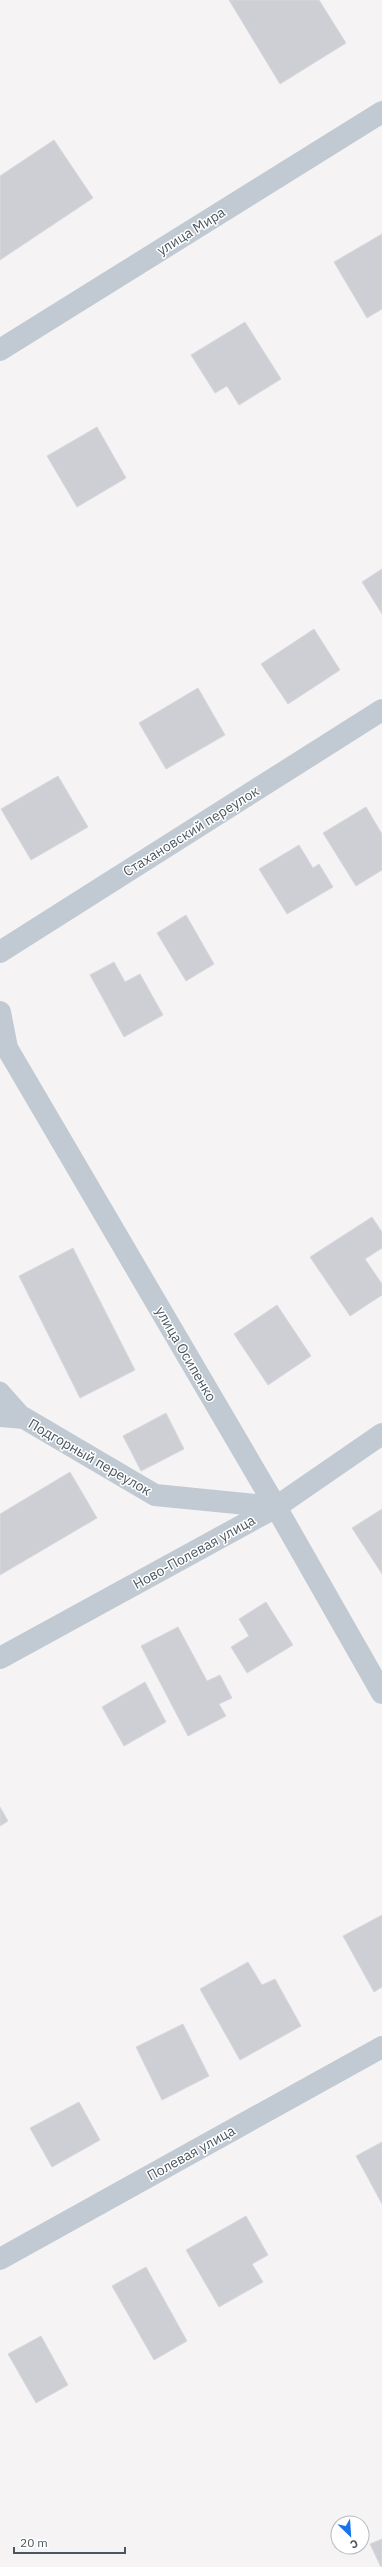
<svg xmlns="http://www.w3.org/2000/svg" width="382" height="2567" viewBox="0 0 382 2567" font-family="'IBM Plex Sans',sans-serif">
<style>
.building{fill:#cdcfd5;stroke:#d7d9de}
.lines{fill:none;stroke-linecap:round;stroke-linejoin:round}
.service{stroke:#c1cad2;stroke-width:19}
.minor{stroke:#c1cad2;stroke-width:22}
.labels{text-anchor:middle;stroke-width:3;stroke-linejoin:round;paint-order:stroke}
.street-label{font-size:14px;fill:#4a5661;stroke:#fff}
</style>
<rect width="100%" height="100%" fill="#f5f3f3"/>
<path class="building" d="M 229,0 L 319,0 L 346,43 L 280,84 Z
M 54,140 L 93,198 L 0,260 L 0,176 Z
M 382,234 L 382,309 L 367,318 L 334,262 Z
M 245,322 L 281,379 L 239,405 L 227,386 L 215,393 L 191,355 Z
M 97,427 L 126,478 L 77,507 L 47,456 Z
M 382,569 L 382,614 L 362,582 Z
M 314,629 L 340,670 L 288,704 L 261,664 Z
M 198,688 L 225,735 L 166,769 L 139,723 Z
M 58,776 L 88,827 L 31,860 L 1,809 Z
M 366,807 L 382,834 L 382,870 L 356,886 L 323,833 Z
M 299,845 L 313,868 L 319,864 L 333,887 L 287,914 L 259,869 Z
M 186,915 L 214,964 L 186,981 L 157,933 Z
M 114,962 L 125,982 L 140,974 L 163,1015 L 124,1037 L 90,975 Z
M 372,1217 L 382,1232 L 382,1248 L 365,1259 L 382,1284 L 382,1295 L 350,1316 L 310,1257 Z
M 73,1248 L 135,1370 L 80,1398 L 19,1276 Z
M 277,1305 L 311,1356 L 268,1385 L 234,1334 Z
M 166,1413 L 184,1449 L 141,1471 L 123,1436 Z
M 70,1472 L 97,1518 L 0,1575 L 0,1514 Z
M 382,1509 L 382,1574 L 352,1528 Z
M 266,1602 L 293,1645 L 247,1673 L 231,1647 L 249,1636 L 239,1619 Z
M 178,1627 L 207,1681 L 220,1675 L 232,1698 L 219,1704 L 226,1716 L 188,1736 L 141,1646 Z
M 145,1682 L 166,1722 L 124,1746 L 102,1707 Z
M 0,1807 L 8,1821 L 0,1826 Z
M 382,1915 L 382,1987 L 374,1992 L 343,1936 Z
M 248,1962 L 262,1985 L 275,1979 L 301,2026 L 240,2060 L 200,1989 Z
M 183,2024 L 209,2076 L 162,2100 L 136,2047 Z
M 79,2102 L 100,2140 L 52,2167 L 30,2128 Z
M 382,2142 L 382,2204 L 356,2156 Z
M 246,2216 L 268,2255 L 252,2264 L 263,2282 L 219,2307 L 186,2250 Z
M 146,2267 L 187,2341 L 154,2360 L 112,2286 Z
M 41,2336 L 68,2385 L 36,2403 L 8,2354 Z
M 382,2539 L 382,2567 L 381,2567 L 370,2544 Z"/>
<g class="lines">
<path class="service" d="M 0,1391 L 24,1418"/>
<path class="minor" d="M 0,350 L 382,112
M 0,952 L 382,710
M 0,1012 L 7,1048 L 276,1507 L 382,1693
M 0,1416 L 24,1418 L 155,1495 L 276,1507
M 0,1658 L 276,1507 L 382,1434
M 0,2259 L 382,2047"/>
</g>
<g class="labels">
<g class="street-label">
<text transform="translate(191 231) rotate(-32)" y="5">улица Мира</text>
<text transform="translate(191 831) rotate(-32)" y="5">Стахановский переулок</text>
<text transform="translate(186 1354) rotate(60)" y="5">улица Осипенко</text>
<text transform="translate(90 1457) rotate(30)" y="5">Подгорный переулок</text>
<text transform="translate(194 1552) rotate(-29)" y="5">Ново-Полевая улица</text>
<text transform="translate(191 2153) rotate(-29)" y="5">Полевая улица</text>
</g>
</g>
<g transform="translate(350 2535) rotate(155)"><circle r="19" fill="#ffffff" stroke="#b7bbc0"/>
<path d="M0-3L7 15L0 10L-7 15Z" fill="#1a73e8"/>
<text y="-6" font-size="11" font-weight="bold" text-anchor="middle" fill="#4a5661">С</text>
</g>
<path d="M14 2547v6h111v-6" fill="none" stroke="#4a5661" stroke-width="2"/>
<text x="20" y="2547" font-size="12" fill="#4a5661" stroke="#ffffff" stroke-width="3" paint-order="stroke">20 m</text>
</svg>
